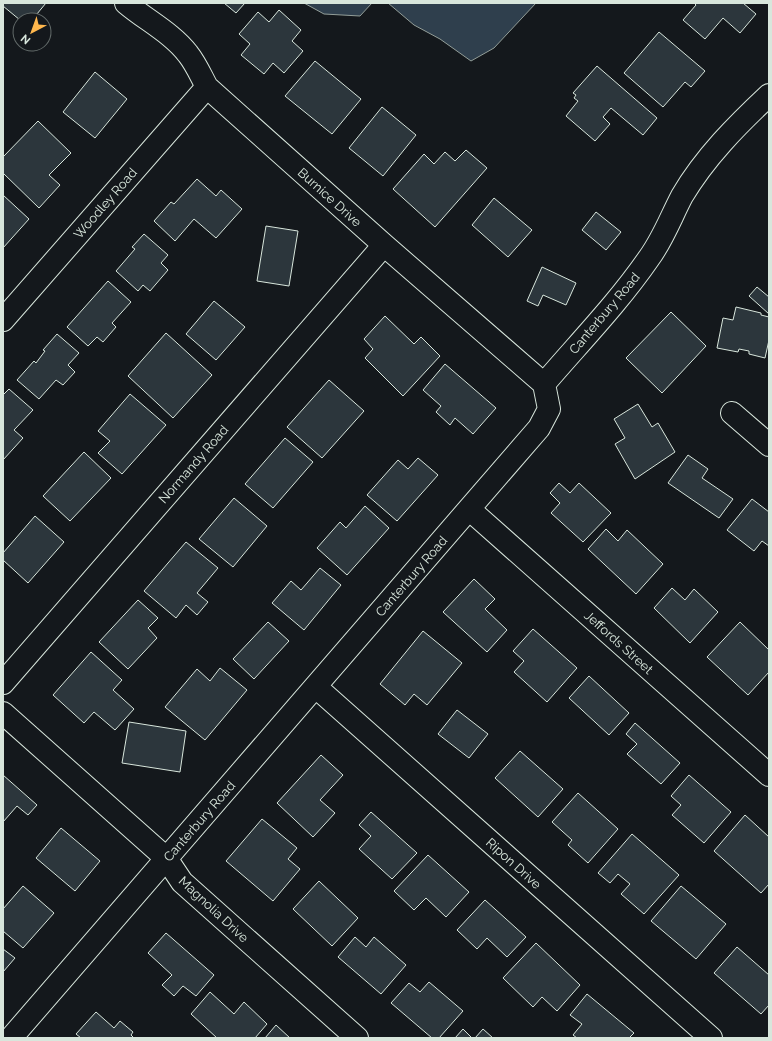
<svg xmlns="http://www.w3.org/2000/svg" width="772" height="1041" viewBox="0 0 772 1041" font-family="Raleway,sans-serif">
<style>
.water{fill:#2f3f4d;stroke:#939e99}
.building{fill:#2c363c;stroke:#d8e6dc}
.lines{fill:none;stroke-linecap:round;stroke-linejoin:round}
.minor-casing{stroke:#d8e6dc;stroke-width:24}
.minor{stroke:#14181c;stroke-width:22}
.labels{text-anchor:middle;stroke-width:3;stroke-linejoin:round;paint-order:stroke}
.street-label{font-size:13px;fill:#d8e6dc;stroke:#14181c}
</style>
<rect width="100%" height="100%" fill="#14181c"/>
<path class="water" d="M 304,3 L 372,3 L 360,16 L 324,14 Z
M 388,3 L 536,3 L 494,48 L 471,61 L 440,39 L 414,25 Z"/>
<path class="building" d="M 3,3 L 46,3 L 32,20 L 20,20 L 3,6 Z
M 224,3 L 245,3 L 236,13 Z
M 694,3 L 743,3 L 756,14 L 740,33 L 723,18 L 705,39 L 683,20 L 696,5 Z
M 279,10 L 301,30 L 292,41 L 303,51 L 284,73 L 273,63 L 264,74 L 241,55 L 250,44 L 239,34 L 258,12 L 269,22 Z
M 659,32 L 705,71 L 691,87 L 685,82 L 663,107 L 624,73 Z
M 315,61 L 361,99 L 332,134 L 285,96 Z
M 597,66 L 657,118 L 643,135 L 611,108 L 603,117 L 610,124 L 595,141 L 566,116 L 578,101 L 574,98 L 576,95 L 573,93 Z
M 95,72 L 127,99 L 95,138 L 63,112 Z
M 382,107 L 416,135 L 383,176 L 349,148 Z
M 38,121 L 71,153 L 49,175 L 60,185 L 39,208 L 3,173 L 3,157 Z
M 466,150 L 487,168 L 435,227 L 393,189 L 424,154 L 434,164 L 445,152 L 455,161 Z
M 197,179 L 216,196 L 221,190 L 242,209 L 216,238 L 194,219 L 175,241 L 154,221 L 171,202 L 174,204 Z
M 3,195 L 29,219 L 3,248 Z
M 494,198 L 532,230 L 508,257 L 472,225 Z
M 596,212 L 621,232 L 606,250 L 582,230 Z
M 266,226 L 298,231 L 289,286 L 257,281 Z
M 144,234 L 168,255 L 161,263 L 168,270 L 150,291 L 143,285 L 138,291 L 116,271 L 135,249 L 132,247 Z
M 542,267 L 576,283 L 566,305 L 543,295 L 538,306 L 527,301 Z
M 108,281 L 131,302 L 112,323 L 116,327 L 103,342 L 97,337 L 88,346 L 67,327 Z
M 757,287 L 769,297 L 769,314 L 749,296 Z
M 214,301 L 245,327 L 216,360 L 186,334 Z
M 736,307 L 761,313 L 761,315 L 769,317 L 769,340 L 765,358 L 749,354 L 749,351 L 739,349 L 738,352 L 717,348 L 723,318 L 733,320 Z
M 671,312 L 706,346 L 662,393 L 626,358 Z
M 385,316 L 414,344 L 421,337 L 440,356 L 403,396 L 365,358 L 373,349 L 364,339 Z
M 166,333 L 212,375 L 173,418 L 128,376 Z
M 57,334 L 79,353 L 68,365 L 75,372 L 63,385 L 56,380 L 39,399 L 17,380 L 34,361 L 36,363 L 45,351 L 43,350 Z
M 445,364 L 496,408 L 473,434 L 455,418 L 450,425 L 436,412 L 441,406 L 423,390 Z
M 329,380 L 364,411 L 322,458 L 287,427 Z
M 9,389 L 33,410 L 14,430 L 23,438 L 3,460 L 3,395 Z
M 130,394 L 166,425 L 122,474 L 98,453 L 110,441 L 98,431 Z
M 638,404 L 652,427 L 658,423 L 675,452 L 635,479 L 615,444 L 625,438 L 614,419 Z
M 285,438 L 313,462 L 273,508 L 245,484 Z
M 84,452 L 111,478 L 70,521 L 43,496 Z
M 688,455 L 708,469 L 702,478 L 733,499 L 719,518 L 668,483 Z
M 418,458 L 438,475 L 397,521 L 367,495 L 398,460 L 408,469 Z
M 559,483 L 570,493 L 579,483 L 611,513 L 583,542 L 551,513 L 560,503 L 550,493 Z
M 234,498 L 267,526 L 233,567 L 199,539 Z
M 752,499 L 769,512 L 769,546 L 762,541 L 754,551 L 727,530 Z
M 365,506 L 389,528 L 347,575 L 317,548 L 340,522 L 346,528 Z
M 35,516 L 64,542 L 28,583 L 3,560 L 3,553 Z
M 606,529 L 618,541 L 627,530 L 663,564 L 636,594 L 588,549 Z
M 186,542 L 218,568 L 197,593 L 208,602 L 197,615 L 186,605 L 176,618 L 144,591 Z
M 320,568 L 341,585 L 304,630 L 272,603 L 291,581 L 301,590 Z
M 474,579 L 495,599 L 485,609 L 507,630 L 487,652 L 443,612 Z
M 672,588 L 685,600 L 694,589 L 718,612 L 690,643 L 654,608 Z
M 138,600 L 158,618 L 148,628 L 157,638 L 128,669 L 99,642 Z
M 268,622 L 289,641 L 254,679 L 233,659 Z
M 740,622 L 769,650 L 769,672 L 748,695 L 707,657 Z
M 533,629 L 577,668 L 547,702 L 514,672 L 524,661 L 513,651 Z
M 423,631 L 462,663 L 427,705 L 414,694 L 405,705 L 380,684 Z
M 91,652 L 122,680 L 113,690 L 134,709 L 115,730 L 94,712 L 84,723 L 53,695 Z
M 220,668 L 247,690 L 205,740 L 165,707 L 197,669 L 210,681 Z
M 589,676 L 629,713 L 609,735 L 569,698 Z
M 457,710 L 488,734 L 469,758 L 438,734 Z
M 129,722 L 186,731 L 180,772 L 122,763 Z
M 635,723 L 680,763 L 661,784 L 627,754 L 637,744 L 626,734 Z
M 520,751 L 563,789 L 538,817 L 495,778 Z
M 321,755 L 343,775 L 320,800 L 335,813 L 313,837 L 277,803 Z
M 3,775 L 37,805 L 28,815 L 17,806 L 3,822 Z
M 689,775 L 731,812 L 704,843 L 672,815 L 681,805 L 671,796 Z
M 578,793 L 618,829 L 588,863 L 568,845 L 572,840 L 552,822 Z
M 371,812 L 417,853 L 392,879 L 359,849 L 371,836 L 359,825 Z
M 745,815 L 769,837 L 769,884 L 761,893 L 714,851 Z
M 262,819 L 297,848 L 288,859 L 300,869 L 273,901 L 226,861 Z
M 61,828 L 100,861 L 75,891 L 36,858 Z
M 632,834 L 679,875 L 644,914 L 621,894 L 630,884 L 618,874 L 610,883 L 598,873 Z
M 428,855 L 469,892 L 446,917 L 426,898 L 414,910 L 394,891 Z
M 319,881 L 358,918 L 332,946 L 293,909 Z
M 23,886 L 54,913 L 23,948 L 3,931 L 3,909 Z
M 681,886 L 726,924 L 696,959 L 651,921 Z
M 485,900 L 526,937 L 507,957 L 487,938 L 477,949 L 457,930 Z
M 166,933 L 214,975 L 196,996 L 183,986 L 174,996 L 162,985 L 172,975 L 148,953 Z
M 355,937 L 366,947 L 374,937 L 406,965 L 381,994 L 338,957 Z
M 536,943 L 580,985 L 557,1011 L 542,997 L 533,1007 L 503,978 Z
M 737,947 L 769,975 L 769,1005 L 761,1014 L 714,973 Z
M 3,949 L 15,958 L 3,972 Z
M 429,982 L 463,1011 L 439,1038 L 432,1038 L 391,1003 L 409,983 L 420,992 Z
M 210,992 L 234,1014 L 244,1002 L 267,1024 L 255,1038 L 217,1038 L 191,1014 Z
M 587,994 L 634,1033 L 629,1038 L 577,1038 L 573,1035 L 582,1024 L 570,1015 Z
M 96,1012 L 114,1028 L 120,1021 L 133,1032 L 131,1035 L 134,1038 L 81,1038 L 76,1034 Z
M 276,1025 L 290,1038 L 265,1038 Z
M 463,1029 L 472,1038 L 455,1038 Z
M 483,1029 L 493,1038 L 475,1038 Z"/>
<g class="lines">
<defs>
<path id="minor" d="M 126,3 C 146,20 172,33 188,54 C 196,64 201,76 207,87 L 384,245 L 544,384
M 3,320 L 207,87
M 732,413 L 769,445
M 469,509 L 769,775
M 3,683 L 384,245
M 316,687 L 711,1038
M 3,713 L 166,858 L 182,882 L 357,1038
M 11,1038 L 539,428 L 549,409 L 544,384 C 579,343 618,303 649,258 C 663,239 671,217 682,196 C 705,157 737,125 769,95"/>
</defs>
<use href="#minor" class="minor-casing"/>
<use href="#minor" class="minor"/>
</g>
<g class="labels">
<g class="street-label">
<text transform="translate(330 197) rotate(42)" y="5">Burnice Drive</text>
<text transform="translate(105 203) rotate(-49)" y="5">Woodley Road</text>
<text transform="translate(604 313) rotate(-50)" y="5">Canterbury Road</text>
<text transform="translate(193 464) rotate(-49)" y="5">Normandy Road</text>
<text transform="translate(411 576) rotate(-49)" y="5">Canterbury Road</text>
<text transform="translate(619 642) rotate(42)" y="5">Jeffords Street</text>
<text transform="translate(199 821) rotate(-49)" y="5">Canterbury Road</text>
<text transform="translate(514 863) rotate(42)" y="5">Ripon Drive</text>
<text transform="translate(214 909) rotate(43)" y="5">Magnolia Drive</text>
</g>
</g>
<rect width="772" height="1041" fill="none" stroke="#d8e6dc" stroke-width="8"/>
<g transform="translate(32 32) rotate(221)"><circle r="19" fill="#14181c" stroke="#626a69"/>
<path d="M0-3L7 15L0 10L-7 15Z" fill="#ffb74d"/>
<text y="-6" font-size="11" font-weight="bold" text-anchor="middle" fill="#d8e6dc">N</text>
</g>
</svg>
